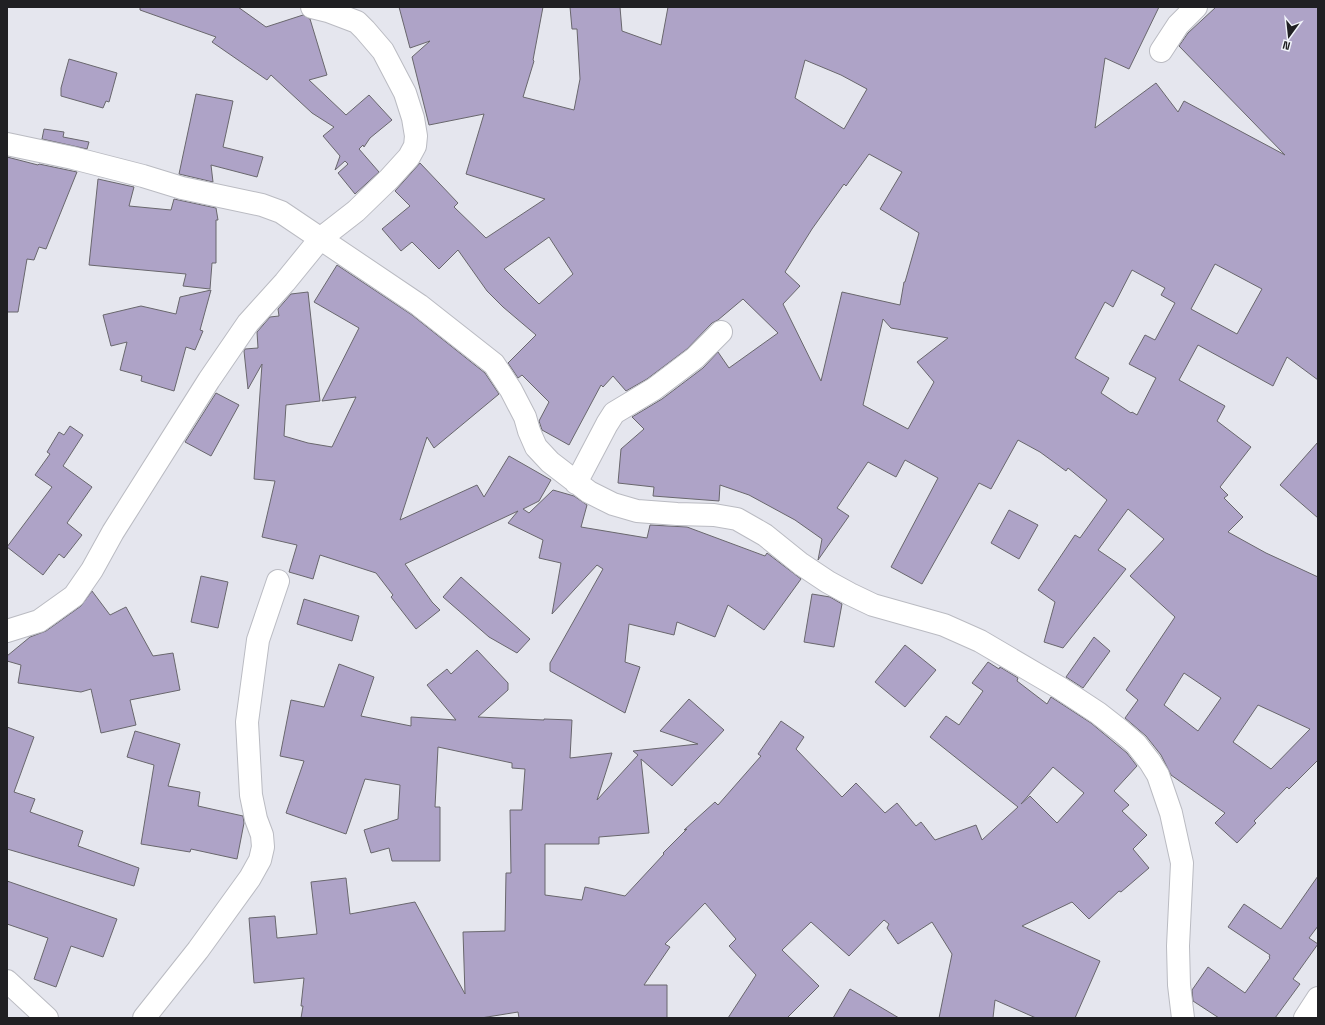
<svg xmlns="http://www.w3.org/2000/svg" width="1325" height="1025" viewBox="0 0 1325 1025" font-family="'Space Grotesk',sans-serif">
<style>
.building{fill:#aea3c7;stroke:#69676d;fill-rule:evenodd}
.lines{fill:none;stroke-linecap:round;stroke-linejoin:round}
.street-casing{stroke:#babbc2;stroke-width:24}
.street{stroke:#fff;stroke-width:22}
</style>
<rect width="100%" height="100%" fill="#e5e6ee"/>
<path class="building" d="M 140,7 L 238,7 L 266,27 L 303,15 L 310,19 L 327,75 L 309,80 L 346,115 L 369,95 L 392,120 L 370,138 L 364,147 L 363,145 L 359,149 L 379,172 L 355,194 L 338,173 L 348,164 L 345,161 L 335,170 L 340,156 L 323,136 L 334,127 L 312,113 L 271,75 L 267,80 L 212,42 L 216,37 L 140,10 Z
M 399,7 L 543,7 L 533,60 L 534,61 L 523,97 L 574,110 L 580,79 L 577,29 L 572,29 L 570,7 L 620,7 L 622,31 L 661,45 L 668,7 L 1159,7 L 1129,69 L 1105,58 L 1095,128 L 1156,83 L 1178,112 L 1184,101 L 1285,155 L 1179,46 L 1188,33 L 1216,7 L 1318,7 L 1318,380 L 1287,357 L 1273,386 L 1198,345 L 1179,380 L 1225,406 L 1217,421 L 1251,447 L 1220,487 L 1228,495 L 1224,498 L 1243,517 L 1228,532 L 1266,553 L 1318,577 L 1318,760 L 1289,789 L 1287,787 L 1254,821 L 1256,823 L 1237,843 L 1215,823 L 1225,813 L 1171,775 L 1161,755 L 1146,736 L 1125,718 L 1138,700 L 1126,690 L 1175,617 L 1130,576 L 1164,539 L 1128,509 L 1098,550 L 1126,569 L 1063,648 L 1044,642 L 1055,602 L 1038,590 L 1075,535 L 1080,538 L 1107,500 L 1068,468 L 1066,471 L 1040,452 L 1018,440 L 991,489 L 979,483 L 922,584 L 891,567 L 938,478 L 905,460 L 896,477 L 868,462 L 837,508 L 849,516 L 818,560 L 822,539 L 795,520 L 749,495 L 720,485 L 719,501 L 653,496 L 654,487 L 618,483 L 621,449 L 644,429 L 632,417 L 662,399 L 703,368 L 718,352 L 729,368 L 778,333 L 743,299 L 718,320 L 712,323 L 687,349 L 647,379 L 626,391 L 613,376 L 603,387 L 601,385 L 569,445 L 542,430 L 539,421 L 549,402 L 522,375 L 518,378 L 508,363 L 536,335 L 503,307 L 487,291 L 458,250 L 439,269 L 412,242 L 401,251 L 382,229 L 410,206 L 395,191 L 420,163 L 458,203 L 454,207 L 486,238 L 545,199 L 466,174 L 484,114 L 429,125 L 412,57 L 430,41 L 410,48 ZM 805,60 L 841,75 L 867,89 L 844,129 L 795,98 ZM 869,154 L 902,172 L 880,209 L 919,233 L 905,282 L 904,282 L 900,305 L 842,292 L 821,381 L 783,304 L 800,286 L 785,272 L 812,229 L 844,184 L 846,186 ZM 549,237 L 573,274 L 539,304 L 504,269 ZM 1215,264 L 1262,289 L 1237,334 L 1191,309 ZM 1132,270 L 1165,288 L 1161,295 L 1175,303 L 1155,340 L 1145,335 L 1129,364 L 1156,378 L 1137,415 L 1132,412 L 1131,413 L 1101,393 L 1109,378 L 1075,358 L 1105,302 L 1113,307 ZM 883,319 L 891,328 L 948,338 L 917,362 L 934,382 L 908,429 L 863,405 ZM 1184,673 L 1221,698 L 1198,731 L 1164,705 ZM 1258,705 L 1310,729 L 1271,769 L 1233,742 Z
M 69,59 L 117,73 L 109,102 L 106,101 L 103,108 L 61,96 L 61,88 Z
M 196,94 L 233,101 L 223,147 L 263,157 L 257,177 L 211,165 L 213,182 L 179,174 Z
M 44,129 L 64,132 L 63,137 L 89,142 L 87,149 L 42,139 Z
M 7,157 L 38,165 L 39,164 L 77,172 L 46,249 L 39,247 L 34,260 L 27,259 L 18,312 L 7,312 Z
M 98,179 L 134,187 L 129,206 L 171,210 L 174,199 L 216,208 L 218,220 L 216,220 L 216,263 L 212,263 L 210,289 L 183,286 L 186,274 L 89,265 Z
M 337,265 L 412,315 L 485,373 L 499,394 L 434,448 L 427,437 L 400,520 L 477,485 L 484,497 L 509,456 L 551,480 L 539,501 L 523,509 L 529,513 L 553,490 L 574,496 L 587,505 L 581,527 L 647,538 L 650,525 L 687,527 L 765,556 L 767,553 L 801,579 L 764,630 L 728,605 L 715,637 L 677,622 L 674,635 L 629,624 L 625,662 L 640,667 L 625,713 L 550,671 L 550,663 L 603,569 L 597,565 L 552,614 L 561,563 L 539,558 L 543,540 L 508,523 L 518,511 L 405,564 L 432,602 L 440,610 L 416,629 L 391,597 L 393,595 L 376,573 L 320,555 L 313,579 L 289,572 L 297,545 L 262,537 L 275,481 L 254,479 L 262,364 L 248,389 L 244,351 L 245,349 L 258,348 L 257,332 L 270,317 L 279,316 L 278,309 L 291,294 L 308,292 L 320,401 L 286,405 L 284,436 L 308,443 L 332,447 L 356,397 L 322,401 L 359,328 L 314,302 Z
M 211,290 L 200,330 L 203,331 L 195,350 L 186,347 L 174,391 L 141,381 L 142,376 L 120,370 L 127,342 L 111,346 L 103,315 L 141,306 L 176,314 L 180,297 Z
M 216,393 L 239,405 L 211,456 L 185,442 Z
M 70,426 L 83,435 L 63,466 L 92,487 L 67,523 L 82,535 L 64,558 L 59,554 L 43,575 L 7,547 L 52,487 L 35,475 L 50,454 L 47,452 L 59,432 L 64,435 Z
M 1318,442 L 1318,518 L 1280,485 Z
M 1009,510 L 1038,525 L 1019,559 L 991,543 Z
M 201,576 L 228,582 L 218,628 L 191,622 Z
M 461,577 L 530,639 L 517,653 L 489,637 L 443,597 Z
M 92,591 L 110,615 L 126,607 L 153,656 L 173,653 L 180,690 L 130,700 L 136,725 L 101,733 L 91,689 L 81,692 L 18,683 L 21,665 L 7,661 L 7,656 L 30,637 L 46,631 L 81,606 Z
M 812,594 L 830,597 L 842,604 L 834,647 L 804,642 Z
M 304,599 L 359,616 L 352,641 L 297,624 Z
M 1094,637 L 1110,651 L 1083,688 L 1066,677 Z
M 905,645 L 936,670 L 905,707 L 875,682 Z
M 477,650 L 508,683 L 508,690 L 478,717 L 544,720 L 544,719 L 572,720 L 570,758 L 612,753 L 597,800 L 638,755 L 633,751 L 698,744 L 660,731 L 689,699 L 724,730 L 672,786 L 641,759 L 649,833 L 599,837 L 599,844 L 545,844 L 545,895 L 582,900 L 585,887 L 625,896 L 664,854 L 663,853 L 687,829 L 684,830 L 715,802 L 718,805 L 761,756 L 758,754 L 781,721 L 804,737 L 796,749 L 842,797 L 856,783 L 885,813 L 897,803 L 916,826 L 921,822 L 935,840 L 976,825 L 982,840 L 1018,807 L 930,737 L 946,716 L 959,725 L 983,691 L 972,683 L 988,662 L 999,669 L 1000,667 L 1018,678 L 1017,681 L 1047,704 L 1051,697 L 1091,723 L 1127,753 L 1137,766 L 1114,791 L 1129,805 L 1122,811 L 1147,835 L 1133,849 L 1149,868 L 1121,892 L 1119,891 L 1089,919 L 1072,902 L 1022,926 L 1100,961 L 1075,1018 L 1036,1018 L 995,1000 L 993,1018 L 939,1018 L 952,954 L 932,922 L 898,944 L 887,928 L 889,924 L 884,920 L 849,956 L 811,922 L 782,950 L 819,986 L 787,1018 L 728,1018 L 756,975 L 729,946 L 736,939 L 705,903 L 665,944 L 670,947 L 644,985 L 667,985 L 667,1018 L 519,1018 L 518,1012 L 481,1018 L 301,1018 L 303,1006 L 301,1006 L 304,978 L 254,983 L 249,918 L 275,916 L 277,938 L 317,934 L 311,882 L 346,878 L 350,914 L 415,902 L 465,994 L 463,932 L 505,931 L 506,873 L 511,873 L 510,810 L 522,810 L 525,769 L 512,768 L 512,763 L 438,747 L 435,807 L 440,807 L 440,861 L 392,861 L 389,848 L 371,853 L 364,830 L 398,819 L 400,785 L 365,779 L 346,834 L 286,813 L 304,761 L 280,756 L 291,700 L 324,707 L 339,664 L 374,677 L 361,716 L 411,726 L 411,717 L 456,720 L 427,685 L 447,669 L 451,674 ZM 1053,767 L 1084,793 L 1057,823 L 1030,796 L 1021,804 Z
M 7,727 L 34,737 L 14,792 L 35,799 L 30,812 L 83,831 L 78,846 L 139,868 L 134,886 L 7,849 Z
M 135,731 L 180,744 L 168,786 L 200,792 L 198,806 L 243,816 L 244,823 L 237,859 L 191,849 L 190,852 L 141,844 L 154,765 L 127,757 Z
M 1318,876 L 1318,926 L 1309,938 L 1318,944 L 1293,979 L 1300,984 L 1275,1018 L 1219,1018 L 1193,1001 L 1192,990 L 1208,967 L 1245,993 L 1270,958 L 1269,957 L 1270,955 L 1228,927 L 1244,904 L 1281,929 Z
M 7,881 L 117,919 L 103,957 L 71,946 L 56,987 L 34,979 L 48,938 L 7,924 Z
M 850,989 L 899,1018 L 833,1018 Z"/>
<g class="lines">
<defs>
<path id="street" d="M 1161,51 L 1178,25 L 1196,7
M 7,144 L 73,158 L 143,176 L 182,188 L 262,205 L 281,212 L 419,305 L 494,364 L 511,390 L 525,417 L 529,431 L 536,447 L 550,462 L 589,492 L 613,504 L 637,511 L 677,514 L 714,515 L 737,519 L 765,535 L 801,564 L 828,582 L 850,594 L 873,605 L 944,625 L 980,641 L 1060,688 L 1098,713 L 1121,731 L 1136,744 L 1150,762 L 1158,775 L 1171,813 L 1182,863 L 1178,946 L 1179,985 L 1183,1018
M 576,483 L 607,424 L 614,413 L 654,389 L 695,358 L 721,332
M 7,631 L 39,621 L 74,596 L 92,570 L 113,532 L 209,380 L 248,323 L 285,282 L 320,239 L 356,211 L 389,179 L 409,157 L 415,146 L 416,136 L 413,118 L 405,93 L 383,51 L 365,30 L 357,22 L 328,11 L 312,7
M 7,981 L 47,1018
M 144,1018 L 198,950 L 250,878 L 260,860 L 263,847 L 262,835 L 256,819 L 251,795 L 247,722 L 258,640 L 278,581
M 1305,1018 L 1318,998"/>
</defs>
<use href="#street" class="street-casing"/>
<use href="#street" class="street"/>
</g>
<rect width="1325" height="1025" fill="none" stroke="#202023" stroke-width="16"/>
<g transform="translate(1289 36) rotate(195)" stroke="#f2f4fb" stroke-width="3" paint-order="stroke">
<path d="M0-3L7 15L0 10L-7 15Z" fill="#202023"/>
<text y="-6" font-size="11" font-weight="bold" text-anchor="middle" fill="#202023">N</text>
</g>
</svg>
